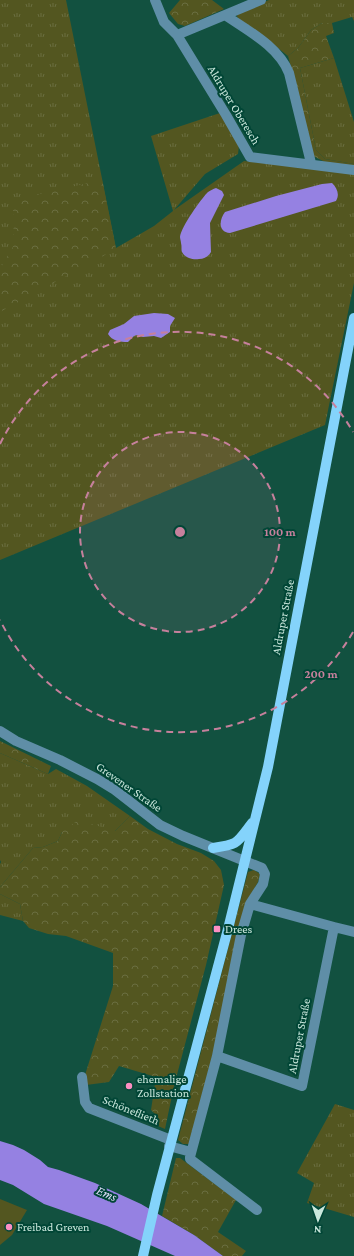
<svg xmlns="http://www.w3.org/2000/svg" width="354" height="1256" viewBox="0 0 354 1256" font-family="'Crimson Pro',serif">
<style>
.grass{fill:url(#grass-tufts)}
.forest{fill:url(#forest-crowns)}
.garden{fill:#535620}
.water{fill:#9581e2}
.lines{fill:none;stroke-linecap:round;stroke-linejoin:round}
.minor{stroke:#5f8ea7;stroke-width:10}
.major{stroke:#84d3fb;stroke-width:10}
.ring{fill:none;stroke:#c6809c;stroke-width:2;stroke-dasharray:7 5}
.poi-dot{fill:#fc8fc2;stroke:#014636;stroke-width:1.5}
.labels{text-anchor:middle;stroke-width:4;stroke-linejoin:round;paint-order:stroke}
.street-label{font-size:12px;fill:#cbe8dd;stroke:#014636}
.poi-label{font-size:12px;fill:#cbe8dd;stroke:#014636;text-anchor:start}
.water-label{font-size:13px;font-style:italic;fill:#e2dff9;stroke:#014636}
.centre{fill:#c6809c;stroke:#014636;stroke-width:2}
.ring-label{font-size:12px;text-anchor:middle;font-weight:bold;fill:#c6809c;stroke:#014636;stroke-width:4;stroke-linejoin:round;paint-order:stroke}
</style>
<defs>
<pattern id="grass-tufts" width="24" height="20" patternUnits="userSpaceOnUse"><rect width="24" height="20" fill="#535620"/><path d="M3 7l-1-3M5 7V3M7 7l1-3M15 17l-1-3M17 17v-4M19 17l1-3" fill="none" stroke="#6a6e40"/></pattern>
<pattern id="forest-crowns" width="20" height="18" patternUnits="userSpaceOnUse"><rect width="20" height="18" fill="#535620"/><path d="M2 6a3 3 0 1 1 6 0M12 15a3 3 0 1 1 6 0" fill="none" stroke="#6a6e40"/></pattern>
</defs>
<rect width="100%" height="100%" fill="#125140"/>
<path class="grass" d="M 0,0 L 66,0 L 116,248 L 154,226 L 173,211 L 151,136 L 220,113 L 239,145 L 238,154 L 205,174 L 174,210 L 244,161 L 354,173 L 354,283 L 325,425 L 0,560 Z
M 269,0 L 354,0 L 354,21 L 352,17 L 332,23 L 322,23 L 311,30 L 298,48 L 288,56 L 268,40 L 239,20 L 237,16 L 239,12 Z
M 334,58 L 354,122 L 354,164 L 325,159 L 316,150 L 300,68 Z
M 0,753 L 48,774 L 56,769 L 87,786 L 130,816 L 115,831 L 62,832 L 58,841 L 43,847 L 33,848 L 0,887 L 0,864 L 1,862 L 0,860 Z
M 0,894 L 20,904 L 23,921 L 0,915 Z
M 335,1104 L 354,1110 L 354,1217 L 307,1203 L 314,1183 L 297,1173 Z"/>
<path class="forest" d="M 180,0 L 212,0 L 224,9 L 185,26 L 178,24 L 169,13 Z
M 322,23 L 332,23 L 334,33 L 326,36 L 334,58 L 300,68 L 316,150 L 325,159 L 354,164 L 354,167 L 329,164 L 311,155 L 294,78 L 288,56 L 298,48 L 311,30 Z
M 102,180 L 116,249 L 0,312 L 0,269 L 14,245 L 13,200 Z
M 0,741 L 51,766 L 48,774 L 0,753 Z
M 130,816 L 148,829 L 177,844 L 201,853 L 214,861 L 221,870 L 224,885 L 206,965 L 174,1086 L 165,1129 L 158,1126 L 156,1115 L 151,1110 L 156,1077 L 119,1066 L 109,1082 L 86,1085 L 85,1075 L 113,986 L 113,953 L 66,936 L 48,934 L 29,928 L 23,921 L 20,904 L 0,894 L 0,887 L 33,848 L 43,847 L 58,841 L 62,832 L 78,820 L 115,831 Z
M 254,870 L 260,874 L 258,882 L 250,896 L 214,1049 L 189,1144 L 183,1144 L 178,1140 L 248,872 Z
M 176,1158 L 180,1158 L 236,1200 L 218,1232 L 246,1251 L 242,1256 L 223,1256 L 194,1235 L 162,1216 Z"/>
<path class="garden" d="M 0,1199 L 27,1210 L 12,1235 L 0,1245 Z"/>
<path class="water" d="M 332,183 C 337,188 340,194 336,201 L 230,233 C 218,232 219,220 225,212 L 276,196 L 322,184 Z
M 216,188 L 222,191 L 224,195 L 210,223 L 211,252 C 208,257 204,259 199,259 C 193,260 185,258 182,252 C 181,250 182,246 181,243 C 181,242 180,238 180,237 C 181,227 201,199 208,192 C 211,190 213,189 216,188 Z
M 154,313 L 168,314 L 175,318 L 170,326 L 170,332 L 161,338 L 154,336 L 143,337 L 137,335 L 134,336 L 128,342 C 120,342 112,341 108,334 L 110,330 L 124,324 L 134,316 Z
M 0,1141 L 13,1145 L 24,1150 L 40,1160 L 48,1167 L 59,1170 L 95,1183 L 141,1204 L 194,1235 L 223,1256 L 175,1256 L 107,1226 L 44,1204 L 13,1185 L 0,1180 Z"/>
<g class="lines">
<path class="minor" d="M 155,0 L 164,22 L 177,35 L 226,115 L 250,157 L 354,170
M 225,15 C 248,31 278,46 289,73 L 311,163
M 177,35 L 261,0
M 0,731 L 16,741 L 60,760 L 97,779 L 115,790 L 160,825 L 183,836 L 262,868 L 265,874 L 263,884 L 250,904 L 241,935 L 217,1056 L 190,1157 L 190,1159 L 257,1210
M 334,927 L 354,932
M 217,1056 L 302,1086 L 334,927 L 250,904
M 82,1077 L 85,1102 L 89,1108 L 171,1140
M 169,1146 L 191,1152"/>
<path class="major" d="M 213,848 C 239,844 236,844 252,823
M 143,1256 L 157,1195 L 228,929 L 268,767 L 354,318"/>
</g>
<circle cx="180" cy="532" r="100" fill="#c6809c" fill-opacity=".12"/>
<g class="ring">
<circle cx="180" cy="532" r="100"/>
<path d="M353 632A200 200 0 0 1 0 620M0 444A200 200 0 0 1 353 432"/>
</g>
<g class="poi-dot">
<rect x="213" y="925" width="8" height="8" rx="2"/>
<circle cx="129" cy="1086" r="4"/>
<circle cx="9" cy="1227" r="4"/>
</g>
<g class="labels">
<g class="street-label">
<text transform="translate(234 105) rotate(59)" y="4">Aldruper Oberesch</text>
<text transform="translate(283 617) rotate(-79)" y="4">Aldruper Straße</text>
<text transform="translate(129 787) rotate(35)" y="4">Grevener Straße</text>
<text transform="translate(299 1036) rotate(-79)" y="4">Aldruper Straße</text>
<text transform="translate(131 1110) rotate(22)" y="4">Schöneflieth</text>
</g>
<g class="poi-label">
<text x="225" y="933">Drees</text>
<text x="137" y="1083">ehemalige<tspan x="137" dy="14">Zollstation</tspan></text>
<text x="17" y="1231">Freibad Greven</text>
</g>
<g class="water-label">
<text transform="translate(107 1193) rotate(24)" y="5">Ems</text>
</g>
</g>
<circle cx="180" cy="532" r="6" class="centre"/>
<g class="ring-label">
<text x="280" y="536">100 m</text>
<text x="321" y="678">200 m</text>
</g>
<g transform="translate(318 1220) rotate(182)" stroke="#014636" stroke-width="3" paint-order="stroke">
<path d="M0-3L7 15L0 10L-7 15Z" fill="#cbe8dd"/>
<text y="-6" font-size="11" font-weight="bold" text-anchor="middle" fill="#cbe8dd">N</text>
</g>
</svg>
